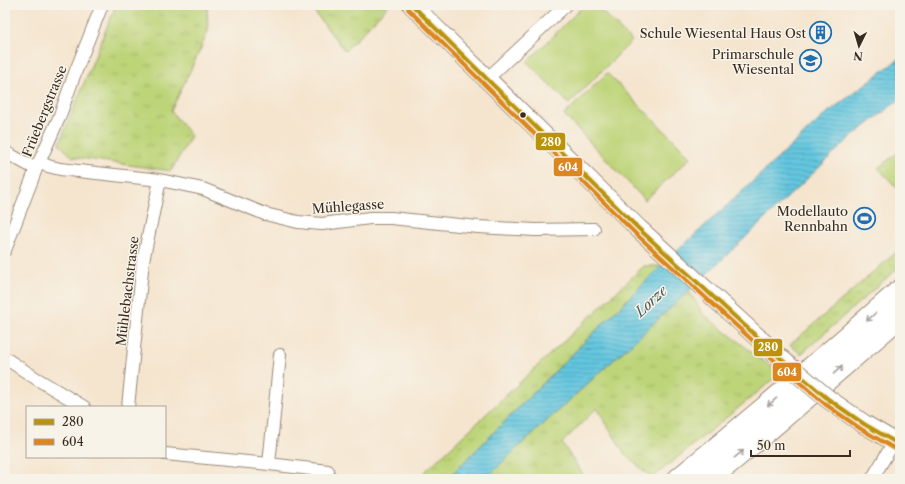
<svg xmlns="http://www.w3.org/2000/svg" width="905" height="484" viewBox="0 0 905 484" font-family="'Libre Caslon Text',serif">
<style>
.grass{fill:url(#grass-tufts);stroke:#7c7f4b}
.garden{fill:#bdd478;stroke:#7c7f4b}
.water{fill:url(#water-rules);stroke:#4f787f}
.lines{fill:none;stroke-linecap:round;stroke-linejoin:round}
.street-casing{stroke:#988876;stroke-width:14}
.secondary-casing{stroke:#988876;stroke-width:20}
.highway-casing{stroke:#988876;stroke-width:24}
.street{stroke:#fff;stroke-width:12}
.secondary{stroke:#fff;stroke-width:18}
.highway{stroke:#fff;stroke-width:22}
.secondary-bridge-casing{stroke:#988876;stroke-width:20;stroke-linecap:butt}
.secondary-bridge{stroke:#fff;stroke-width:18}
.bus-1-casing{stroke:#f7f3e8;stroke-width:7}
.bus-2-casing{stroke:#f7f3e8;stroke-width:7}
.bus-1{stroke:#ba930a;stroke-width:4}
.bus-2{stroke:#dc861f;stroke-width:4}
.oneway{stroke:#a79f9a}
.bus-dot{fill:#3b2a1e;stroke:#f7f3e8;stroke-width:1.5}
.labels{text-anchor:middle;stroke-width:3;stroke-linejoin:round;paint-order:stroke}
.poi-label{font-size:13px;fill:#3b2a1e;stroke:#f7f3e8;text-anchor:end}
.street-label{font-size:13px;fill:#3b2a1e;stroke:#f7f3e8}
.water-label{font-size:14px;font-style:italic;fill:#475958;stroke:#f7f3e8}
.line-badge{stroke:#f7f3e8;stroke-width:1.5}
.badge-label{font-size:11px;text-anchor:middle;font-weight:bold;fill:#fff}
</style>
<defs>
<pattern id="grass-tufts" width="24" height="20" patternUnits="userSpaceOnUse"><rect width="24" height="20" fill="#bdd478"/><path d="M3 7l-1-3M5 7V3M7 7l1-3M15 17l-1-3M17 17v-4M19 17l1-3" fill="none" stroke="#a3b667"/></pattern>
<pattern id="water-rules" width="6" height="5" patternUnits="userSpaceOnUse"><rect width="6" height="5" fill="#63c7e0"/><path d="M0 2.5h6" fill="none" stroke="#53a2b5"/></pattern>
</defs>
<rect width="100%" height="100%" fill="#f7f3e8"/>
<filter id="ink" filterUnits="userSpaceOnUse"><feTurbulence type="fractalNoise" baseFrequency=".025" numOctaves="2"/><feDisplacementMap in="SourceGraphic" scale="8" xChannelSelector="R" yChannelSelector="G"/><feConvolveMatrix kernelMatrix="1 2 1 2 8 2 1 2 1" color-interpolation-filters="sRGB"/></filter>
<filter id="wash" filterUnits="userSpaceOnUse"><feTurbulence type="fractalNoise" baseFrequency=".012" numOctaves="4" result="noise"/><feDisplacementMap in="SourceGraphic" scale="16" xChannelSelector="R" yChannelSelector="G"/><feGaussianBlur stdDeviation="0.9" result="paint"/><feColorMatrix in="noise" values="0 0 0 0 0 0 0 0 0 0 0 0 0 0 0 0 0 1.4 0 .05"/><feComposite in="paint" operator="in"/></filter>
<g filter="url(#wash)">
<rect width="100%" height="100%" fill="#f5e5cf"/>
<path class="grass" d="M 116,5 L 207,5 L 208,31 L 200,50 L 171,111 L 191,136 L 171,171 L 73,157 L 59,144 Z
M 309,5 L 389,5 L 345,51 Z
M 900,249 L 900,266 L 801,354 L 790,345 Z
M 644,266 L 661,266 L 447,479 L 417,479 Z
M 689,291 L 703,314 L 780,374 L 652,478 L 624,453 L 597,408 L 562,443 L 586,479 L 486,479 L 516,449 Z"/>
<path class="garden" d="M 584,5 L 595,5 L 632,41 L 569,104 L 527,62 Z
M 607,73 L 691,157 L 645,200 L 564,115 Z
M 900,151 L 900,191 L 878,168 Z"/>
<path class="water" d="M 900,58 L 900,99 L 849,139 L 689,291 L 516,449 L 486,479 L 447,479 L 661,266 L 827,113 Z"/>
</g>
<g filter="url(#ink)">
<g class="lines">
<defs>
<path id="street" d="M 487,79 L 566,5
M 5,152 L 36,169
M 39,162 L 48,166 L 60,169 L 160,180 L 203,189 L 265,214 L 298,222 L 322,224 L 370,218 L 391,218 L 478,227 L 535,230 L 594,229
M 5,250 L 36,169 L 59,118 L 75,73 L 102,5
M 5,358 L 37,379 L 84,407
M 128,407 L 143,261 L 160,180
M 165,454 L 269,464 L 280,355
M 269,464 L 328,471
M 872,479 L 894,442"/>
<path id="secondary" d="M 412,5 L 639,229 L 790,367
M 828,399 L 864,424 L 900,445"/>
<path id="highway" d="M 679,479 C 754,418 828,355 900,291
M 709,479 C 774,426 837,371 900,316"/>
</defs>
<use href="#street" class="street-casing"/>
<use href="#secondary" class="secondary-casing"/>
<use href="#highway" class="highway-casing"/>
<use href="#street" class="street"/>
<use href="#secondary" class="secondary"/>
<use href="#highway" class="highway"/>
<defs>
<path id="secondary-bridge" d="M 790,367 L 828,399"/>
</defs>
<use href="#secondary-bridge" class="secondary-bridge-casing"/>
<use href="#secondary-bridge" class="secondary-bridge"/>
<defs>
<path id="bus-1" d="M 412,5 L 639,229 L 790,367 L 828,399 L 864,424 L 900,445"/>
<path id="bus-2" d="M 408,9 L 635,233 L 786,371 L 825,404 L 861,429 L 897,450"/>
</defs>
<use href="#bus-1" class="bus-1-casing"/>
<use href="#bus-2" class="bus-2-casing"/>
<use href="#bus-1" class="bus-1"/>
<use href="#bus-2" class="bus-2"/>
</g>
<defs><path id="oneway-shaft" d="M-6 0H5M1.5-3L5.5 0L1.5 3" fill="none" stroke-width="1.6" stroke-linecap="round" stroke-linejoin="round"/></defs>
<g class="oneway">
<use href="#oneway-shaft" transform="translate(871 317) rotate(138)"/>
<use href="#oneway-shaft" transform="translate(838 370) rotate(-41)"/>
<use href="#oneway-shaft" transform="translate(772 402) rotate(139)"/>
<use href="#oneway-shaft" transform="translate(739 454) rotate(-39)"/>
</g>
</g>
<defs>
<symbol id="building-ring" viewBox="-11 -11 22 22"><circle r="9.5" fill="#f7f3e8" stroke="#1f6fb2" stroke-width="1.5"/><path d="M-4-6H4V6H1V3H-1V6H-4ZM-2.5-4.3h1.7v1.8h-1.7ZM.8-4.3h1.7v1.8H.8ZM-2.5-1h1.7V.8h-1.7ZM.8-1h1.7V.8H.8Z" fill="#1f6fb2"/></symbol>
<symbol id="school-ring" viewBox="-11 -11 22 22"><circle r="9.5" fill="#f7f3e8" stroke="#1f6fb2" stroke-width="1.5"/><path d="M0-5L7-2L0 1L-7-2ZM-4 1L0 2.5L4 1V4Q0 6-4 4Z" fill="#1f6fb2"/></symbol>
<symbol id="stadium-ring" viewBox="-11 -11 22 22"><circle r="9.5" fill="#f7f3e8" stroke="#1f6fb2" stroke-width="1.5"/><path d="M0-5a6.5 5 0 1 0 0 10a6.5 5 0 1 0 0-10ZM-3.5-1.8h7v3.6h-7Z" fill="#1f6fb2"/></symbol>
</defs>
<g fill-rule="evenodd">
<use href="#building-ring" x="808" y="20" width="25" height="25"/>
<use href="#school-ring" x="798" y="48" width="25" height="25"/>
<use href="#stadium-ring" x="852" y="206" width="25" height="25"/>
</g>
<circle class="bus-dot" cx="523" cy="115" r="3.5"/>
<g class="labels">
<g class="poi-label">
<text x="806" y="38">Schule Wiesental Haus Ost</text>
<text x="794" y="59">Primarschule<tspan x="794" dy="15">Wiesental</tspan></text>
<text x="848" y="216">Modellauto<tspan x="848" dy="15">Rennbahn</tspan></text>
</g>
<g class="street-label">
<text transform="translate(44 111) rotate(-68)" y="5">Früebergstrasse</text>
<text transform="translate(348 206) rotate(-4)" y="5">Mühlegasse</text>
<text transform="translate(127 291) rotate(-83)" y="5">Mühlebachstrasse</text>
</g>
<g class="water-label">
<text transform="translate(651 301) rotate(-43)" y="5">Lorze</text>
</g>
</g>
<g class="line-badge">
<rect x="535" y="132" width="31" height="19" rx="4" fill="#ba930a"/>
<rect x="553" y="157" width="30" height="20" rx="4" fill="#dc861f"/>
<rect x="753" y="338" width="30" height="19" rx="4" fill="#ba930a"/>
<rect x="772" y="362" width="30" height="20" rx="4" fill="#dc861f"/>
</g>
<g class="badge-label">
<text x="551" y="146">280</text>
<text x="568" y="171">604</text>
<text x="768" y="351">280</text>
<text x="787" y="376">604</text>
</g>
<rect width="905" height="484" fill="none" stroke="#f7f3e8" stroke-width="20"/>
<rect x="26" y="406" width="140" height="52" fill="#f7f3e8" stroke="#aca397"/>
<rect x="34" y="419" width="20" height="6" fill="#ba930a" stroke="#aca397"/>
<text x="62" y="426" font-size="12" fill="#3b2a1e">280</text>
<rect x="34" y="439" width="20" height="6" fill="#dc861f" stroke="#aca397"/>
<text x="62" y="446" font-size="12" fill="#3b2a1e">604</text>
<g transform="translate(859 46) rotate(185)" stroke="#f7f3e8" stroke-width="3" paint-order="stroke">
<path d="M0-3L7 15L0 10L-7 15Z" fill="#3b2a1e"/>
<text y="-6" font-size="11" font-weight="bold" text-anchor="middle" fill="#3b2a1e">N</text>
</g>
<path d="M751 450v6h99v-6" fill="none" stroke="#3b2a1e" stroke-width="2"/>
<text x="757" y="450" font-size="12" fill="#3b2a1e" stroke="#f7f3e8" stroke-width="3" paint-order="stroke">50 m</text>
</svg>
